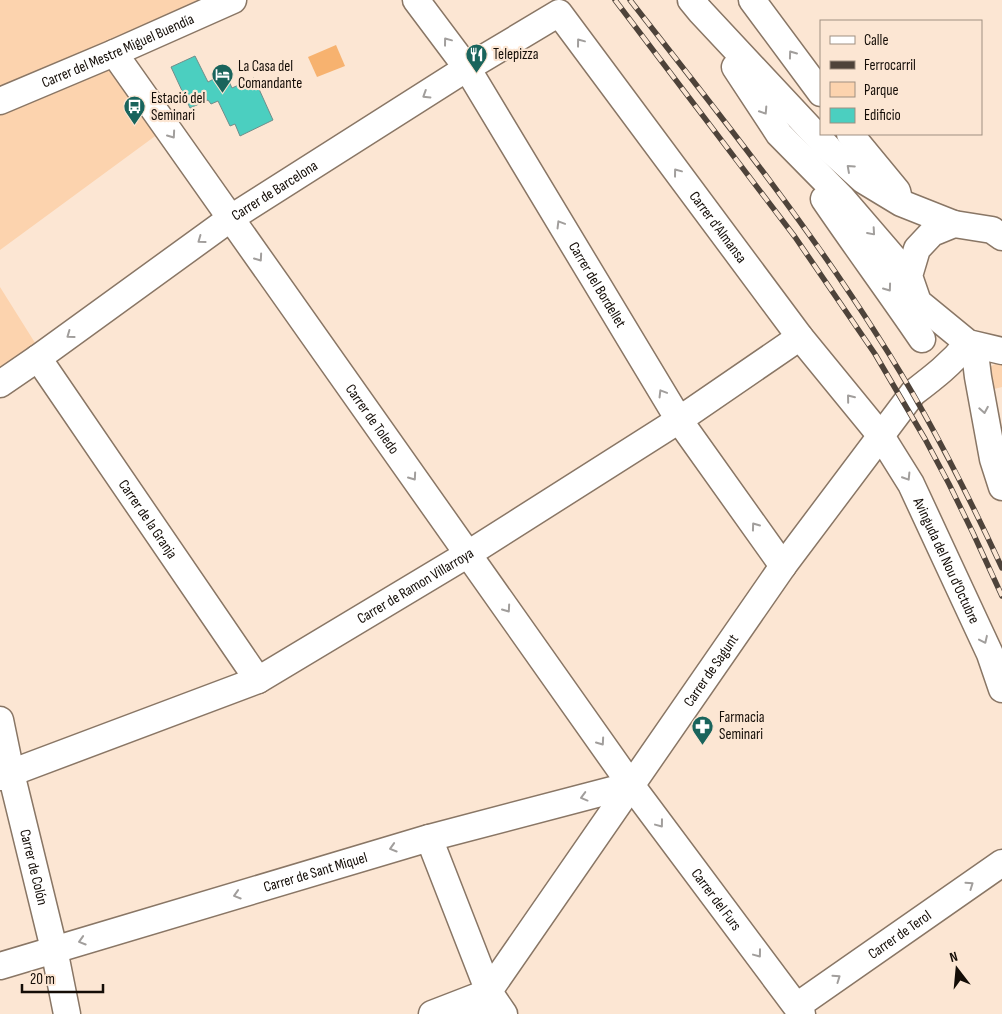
<svg xmlns="http://www.w3.org/2000/svg" width="1002" height="1014" viewBox="0 0 1002 1014" font-family="'Sofia Sans Condensed',sans-serif">
<style>
.green{fill:#fcd3ae}
.water{fill:#f7b26f}
.building{fill:#4bcfc0;stroke:#708e8a}
.lines{fill:none;stroke-linecap:round;stroke-linejoin:round}
.minor-casing{stroke:#897665;stroke-width:29}
.minor{stroke:#fff;stroke-width:26}
.rail-casing{stroke:#4e433a;stroke-width:5.5}
.rail{stroke:#fce6d3;stroke-width:4;stroke-dasharray:11;stroke-linecap:butt}
.oneway{stroke:#a19e9c}
.labels{text-anchor:middle;stroke-width:4.5;stroke-linejoin:round;paint-order:stroke}
.street-label{font-size:15px;fill:#140d07;stroke:#fce6d3}
.poi-label{font-size:15px;fill:#140d07;stroke:#fce6d3;text-anchor:start}
</style>
<rect width="100%" height="100%" fill="#fce6d3"/>
<path class="green" d="M 0,0 L 207,0 L 0,90 Z
M 109,61 L 158,134 L 0,250 L 0,106 Z
M 0,287 L 37,346 L 0,371 Z
M 995,364 L 1002,364 L 1002,387 L 990,390 L 988,368 Z"/>
<path class="water" d="M 336,45 L 345,66 L 317,77 L 308,57 Z"/>
<path class="building" d="M 195,56 L 208,82 L 225,73 L 232,88 L 254,78 L 273,120 L 240,136 L 235,124 L 230,126 L 218,101 L 211,104 L 208,100 L 190,108 L 171,67 Z"/>
<g class="lines">
<defs>
<g id="minor">
<path id="s1" d="M 416,0 L 467,68 L 679,420 L 783,566"/>
<path d="M 691,0 L 700,11 L 829,149 L 863,180 L 901,203 L 954,224"/>
<path d="M 752,0 L 821,93"/>
<path id="s2" d="M 114,53 L 631,785 L 802,1014"/>
<path d="M 735,67 L 779,134 L 841,197 L 909,276"/>
<path id="s3" d="M 0,101 L 114,53 L 233,0"/>
<path d="M 850,134 L 897,191 L 898,195"/>
<path d="M 824,199 C 856,246 890,292 922,339"/>
<path d="M 1002,237 L 992,230 L 954,224 L 932,233 L 917,249 L 909,276 L 918,302 L 968,343 L 1002,351"/>
<path d="M 974,345 L 978,377 L 993,459 L 1002,487"/>
<path id="s4" d="M 38,358 L 258,680"/>
<path id="s5" d="M 0,384 L 38,358 L 231,218 L 467,68 L 559,13 L 800,337 L 881,436 L 911,484 L 990,654 L 1002,689"/>
<path id="s6" d="M 0,720 L 11,773 L 54,949 L 67,1014"/>
<path id="s7" d="M 0,777 L 258,680 L 468,554 L 679,420 L 800,337"/>
<path d="M 429,838 L 489,992 L 504,1014"/>
<path id="s8" d="M 0,966 L 429,838 L 631,785"/>
<path id="s9" d="M 797,1006 L 1002,863"/>
<path d="M 432,1014 L 489,992"/>
<path id="s10" d="M 473,1014 L 783,566 L 913,393 C 934,377 951,364 968,343"/>
</g>
</defs>
<use href="#minor" class="minor-casing"/>
<use href="#minor" class="minor"/>
<defs>
<path id="rail" d="M 615,0 L 795,237 L 875,354 L 925,439 L 949,484 L 973,533 L 1002,596
M 630,0 C 715,109 803,218 877,335 C 925,409 965,488 1002,568"/>
</defs>
<use href="#rail" class="rail-casing"/>
<use href="#rail" class="rail"/>
</g>
<defs><path id="oneway-chevron" d="M-2-3.5L2.5 0L-2 3.5" fill="none" stroke-width="1.6" stroke-linecap="round" stroke-linejoin="round" transform="scale(1.25)"/></defs>
<g class="oneway">
<use href="#oneway-chevron" transform="translate(447 41) rotate(-127)"/>
<use href="#oneway-chevron" transform="translate(580 42) rotate(-127)"/>
<use href="#oneway-chevron" transform="translate(792 54) rotate(-126)"/>
<use href="#oneway-chevron" transform="translate(426 95) rotate(148)"/>
<use href="#oneway-chevron" transform="translate(764 111) rotate(57)"/>
<use href="#oneway-chevron" transform="translate(172 135) rotate(55)"/>
<use href="#oneway-chevron" transform="translate(850 168) rotate(-138)"/>
<use href="#oneway-chevron" transform="translate(677 172) rotate(-127)"/>
<use href="#oneway-chevron" transform="translate(560 224) rotate(-121)"/>
<use href="#oneway-chevron" transform="translate(872 232) rotate(49)"/>
<use href="#oneway-chevron" transform="translate(201 240) rotate(144)"/>
<use href="#oneway-chevron" transform="translate(259 258) rotate(55)"/>
<use href="#oneway-chevron" transform="translate(888 288) rotate(54)"/>
<use href="#oneway-chevron" transform="translate(70 335) rotate(144)"/>
<use href="#oneway-chevron" transform="translate(662 393) rotate(-121)"/>
<use href="#oneway-chevron" transform="translate(850 398) rotate(-129)"/>
<use href="#oneway-chevron" transform="translate(984 410) rotate(80)"/>
<use href="#oneway-chevron" transform="translate(413 477) rotate(55)"/>
<use href="#oneway-chevron" transform="translate(907 477) rotate(58)"/>
<use href="#oneway-chevron" transform="translate(755 526) rotate(-126)"/>
<use href="#oneway-chevron" transform="translate(507 609) rotate(55)"/>
<use href="#oneway-chevron" transform="translate(984 640) rotate(65)"/>
<use href="#oneway-chevron" transform="translate(601 742) rotate(55)"/>
<use href="#oneway-chevron" transform="translate(584 797) rotate(165)"/>
<use href="#oneway-chevron" transform="translate(660 824) rotate(53)"/>
<use href="#oneway-chevron" transform="translate(393 848) rotate(163)"/>
<use href="#oneway-chevron" transform="translate(970 885) rotate(-35)"/>
<use href="#oneway-chevron" transform="translate(237 895) rotate(163)"/>
<use href="#oneway-chevron" transform="translate(82 941) rotate(163)"/>
<use href="#oneway-chevron" transform="translate(758 954) rotate(53)"/>
<use href="#oneway-chevron" transform="translate(837 978) rotate(-35)"/>
</g>
<defs>
<symbol id="restaurant-pin" viewBox="-11 -11 22 30"><path d="M0 17L-7.5 6A9.5 9.5 0 1 1 7.5 6Z" fill="#19645c" stroke="#fce6d3"/><path d="M-5-6h1v4h1v-4h1v4h1v-4h1v5L-1.5 .5V6h-2V.5L-5-1ZM5-6V6H3V1.5H1.5Q1.5-4 5-6Z" fill="#fff"/></symbol>
<symbol id="hotel-pin" viewBox="-11 -11 22 30"><path d="M0 17L-7.5 6A9.5 9.5 0 1 1 7.5 6Z" fill="#19645c" stroke="#fce6d3"/><path d="M-6-4.5h1.5V1H6V5H4.5V3h-9V5H-6ZM-4 0a1.8 1.8 0 1 1 3.6 0ZM.5 0V-2.5h3Q6-2.5 6 0Z" fill="#fff"/></symbol>
<symbol id="bus-pin" viewBox="-11 -11 22 30"><path d="M0 17L-7.5 6A9.5 9.5 0 1 1 7.5 6Z" fill="#19645c" stroke="#fce6d3"/><path d="M-5-6H5V4H4V6H2V4H-2V6H-4V4H-5ZM-3.5-4V0h7V-4ZM-3.5 1.2v1.5H-2V1.2ZM2 1.2v1.5H3.5V1.2Z" fill="#fff"/></symbol>
<symbol id="pharmacy-pin" viewBox="-11 -11 22 30"><path d="M0 17L-7.5 6A9.5 9.5 0 1 1 7.5 6Z" fill="#19645c" stroke="#fce6d3"/><path d="M-2-6h4v4h4v4h-4v4h-4v-4h-4v-4h4Z" fill="#fff"/></symbol>
</defs>
<g fill-rule="evenodd">
<use href="#restaurant-pin" x="464" y="42" width="25" height="34"/>
<use href="#hotel-pin" x="210" y="62" width="25" height="34"/>
<use href="#bus-pin" x="122" y="94" width="25" height="34"/>
<use href="#pharmacy-pin" x="690" y="714" width="25" height="34"/>
</g>
<g class="labels">
<g class="street-label">
<text dy="5" stroke="none"><textPath href="#s3" startOffset="128">Carrer del Mestre Miguel Buendía</textPath></text>
<text dy="5" stroke="none"><textPath href="#s5" startOffset="336">Carrer de Barcelona</textPath></text>
<text dy="5" stroke="none"><textPath href="#s5" startOffset="938">Carrer d'Almansa</textPath></text>
<text dy="5" stroke="none"><textPath href="#s1" startOffset="338">Carrer del Bordellet</textPath></text>
<text dy="5" stroke="none"><textPath href="#s2" startOffset="448">Carrer de Toledo</textPath></text>
<text dy="5" stroke="none"><textPath href="#s4" startOffset="195">Carrer de la Granja</textPath></text>
<text dy="5" stroke="none"><textPath href="#s5" startOffset="1344">Avinguda del Nou d'Octubre</textPath></text>
<text dy="5" stroke="none"><textPath href="#s7" startOffset="459">Carrer de Ramon Villarroya</textPath></text>
<text dy="5" stroke="none"><textPath href="#s10" startOffset="418">Carrer de Sagunt</textPath></text>
<text dy="5" stroke="none"><textPath href="#s6" startOffset="151">Carrer de Colón</textPath></text>
<text dy="5" stroke="none"><textPath href="#s8" startOffset="329">Carrer de Sant Miquel</textPath></text>
<text dy="5" stroke="none"><textPath href="#s2" startOffset="1039">Carrer del Furs</textPath></text>
<text dy="5" stroke="none"><textPath href="#s9" startOffset="125">Carrer de Terol</textPath></text>
</g>
<g class="poi-label">
<text x="493" y="59">Telepizza</text>
<text x="238" y="71">La Casa del<tspan x="238" dy="17">Comandante</tspan></text>
<text x="151" y="103">Estació del<tspan x="151" dy="17">Seminari</tspan></text>
<text x="719" y="722">Farmacia<tspan x="719" dy="17">Seminari</tspan></text>
</g>
</g>
<rect x="820" y="20" width="162" height="115" fill="#fce6d3" stroke="#9f8f81"/>
<rect x="830" y="36" width="25" height="8" fill="#ffffff" stroke="#9f8f81"/>
<text x="864" y="45" font-size="15" fill="#140d07">Calle</text>
<rect x="830" y="61" width="25" height="8" fill="#4e433a" stroke="#9f8f81"/>
<text x="864" y="70" font-size="15" fill="#140d07">Ferrocarril</text>
<rect x="830" y="82" width="25" height="15" fill="#fcd3ae" stroke="#9f8f81"/>
<text x="864" y="95" font-size="15" fill="#140d07">Parque</text>
<rect x="830" y="108" width="25" height="15" fill="#4bcfc0" stroke="#9f8f81"/>
<text x="864" y="120" font-size="15" fill="#140d07">Edificio</text>
<g transform="translate(957 969) rotate(344)" stroke="#fce6d3" stroke-width="4" paint-order="stroke">
<path d="M0-4L9 19L0 12L-9 19Z" fill="#140d07"/>
<text y="-8" font-size="14" font-weight="bold" text-anchor="middle" fill="#140d07">N</text>
</g>
<path d="M22 984v8h81v-8" fill="none" stroke="#140d07" stroke-width="2.5"/>
<text x="30" y="984" font-size="15" fill="#140d07" stroke="#fce6d3" stroke-width="4" paint-order="stroke">20 m</text>
</svg>
